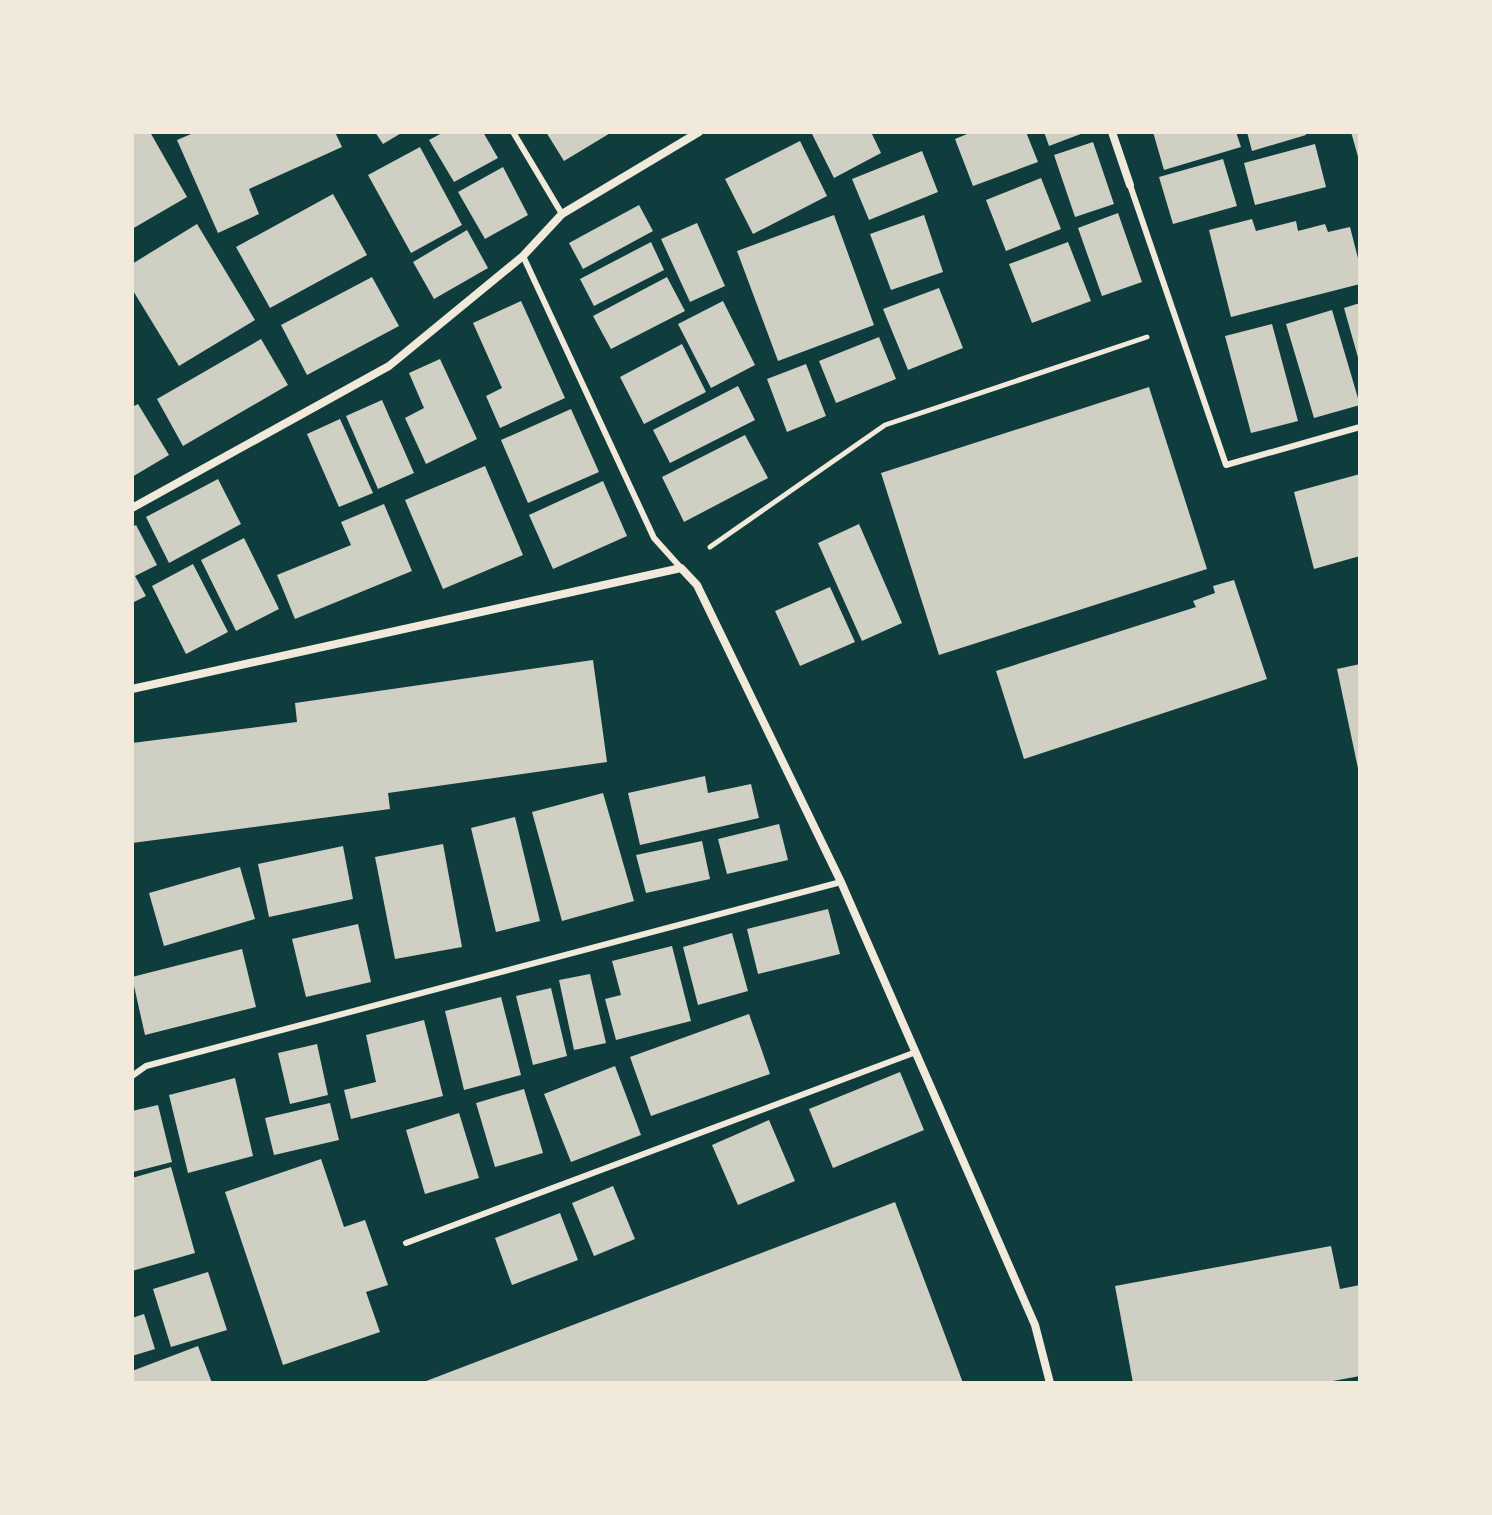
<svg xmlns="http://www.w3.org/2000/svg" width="1492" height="1515" viewBox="0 0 1492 1515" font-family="Mulish,sans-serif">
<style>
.building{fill:#cfcfc3}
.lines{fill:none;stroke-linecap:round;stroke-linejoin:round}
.path{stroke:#f1e9da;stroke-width:5}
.service{stroke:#f1e9da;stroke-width:6}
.minor{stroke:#f1e9da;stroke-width:8}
</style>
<rect width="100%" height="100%" fill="#0f3d3e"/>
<path class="building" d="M 132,132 L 150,132 L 187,197 L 132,229 Z
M 196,132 L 335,132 L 342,147 L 249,189 L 259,214 L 218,233 L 177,140 Z
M 375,132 L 403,132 L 383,144 Z
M 444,132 L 483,132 L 498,158 L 454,182 L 429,140 Z
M 546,132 L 612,132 L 564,161 Z
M 811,132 L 871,132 L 881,153 L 834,178 Z
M 972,132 L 1026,132 L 1038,162 L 973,186 L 955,139 Z
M 1044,132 L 1086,132 L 1049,146 Z
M 1153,132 L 1236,132 L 1241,147 L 1164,170 Z
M 1247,132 L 1305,132 L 1306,135 L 1252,151 Z
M 1351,132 L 1360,132 L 1360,160 L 1359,160 Z
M 800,141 L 827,196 L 753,234 L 725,179 Z
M 1093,142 L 1114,204 L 1075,217 L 1054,155 Z
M 1315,144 L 1326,187 L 1255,205 L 1244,163 Z
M 420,147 L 462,225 L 411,253 L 368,175 Z
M 922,151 L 938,192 L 869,220 L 852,179 Z
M 1223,159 L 1237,206 L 1173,224 L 1159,177 Z
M 503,167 L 528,215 L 485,239 L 458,192 Z
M 1041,178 L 1061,229 L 1006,251 L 986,200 Z
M 333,194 L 367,255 L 270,308 L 236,247 Z
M 639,205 L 653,231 L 583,269 L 569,243 Z
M 1118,213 L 1142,282 L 1102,296 L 1078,228 Z
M 834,215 L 874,325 L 778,361 L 737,251 Z
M 924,215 L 943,272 L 891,290 L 870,234 Z
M 1252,219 L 1256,231 L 1296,221 L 1298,231 L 1325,224 L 1328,232 L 1350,227 L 1360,266 L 1360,284 L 1231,317 L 1209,230 Z
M 697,223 L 725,286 L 690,302 L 661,239 Z
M 197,224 L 255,320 L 179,366 L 132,289 L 132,264 Z
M 467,230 L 488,268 L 434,299 L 413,262 Z
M 651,242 L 664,270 L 594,306 L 580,279 Z
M 1068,242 L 1091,301 L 1032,323 L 1009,264 Z
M 372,277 L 399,326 L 307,375 L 281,325 Z
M 667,277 L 685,311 L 611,349 L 593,316 Z
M 939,288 L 963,348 L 908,370 L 883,309 Z
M 521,301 L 565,398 L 500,428 L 486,396 L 502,388 L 473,323 Z
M 723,301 L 755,365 L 711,388 L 678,324 Z
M 1360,303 L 1360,360 L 1359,361 L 1344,308 Z
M 1332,310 L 1360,405 L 1314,418 L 1286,324 Z
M 1272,324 L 1298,421 L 1251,433 L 1225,336 Z
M 879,337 L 896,379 L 836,403 L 819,361 Z
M 261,339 L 288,385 L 183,446 L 157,399 Z
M 682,344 L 706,392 L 644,424 L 620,377 Z
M 440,359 L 477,439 L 426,464 L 405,418 L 424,408 L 409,373 Z
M 806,364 L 826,416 L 787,432 L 767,379 Z
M 738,386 L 755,420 L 670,463 L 653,430 Z
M 1149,387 L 1207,569 L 939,655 L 881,473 Z
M 382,400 L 414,473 L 378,489 L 346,416 Z
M 138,404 L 169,455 L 132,477 L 132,407 Z
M 571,409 L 599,472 L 528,503 L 501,440 Z
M 340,419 L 373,493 L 339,507 L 307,434 Z
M 745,435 L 768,478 L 684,522 L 662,477 Z
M 485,466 L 523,555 L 443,589 L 405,500 Z
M 1360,474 L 1360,556 L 1314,569 L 1294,492 Z
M 218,479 L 241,524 L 169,563 L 146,517 Z
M 603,481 L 627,536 L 553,569 L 529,515 Z
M 384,504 L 412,571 L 295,619 L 277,575 L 351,545 L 341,522 Z
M 859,524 L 902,623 L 862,641 L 818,543 Z
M 136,525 L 157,565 L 135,576 L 146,596 L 132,603 L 132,527 Z
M 244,538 L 279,609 L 236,631 L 201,560 Z
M 193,564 L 228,632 L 186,654 L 152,586 Z
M 1234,580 L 1267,679 L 1024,759 L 996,671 L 1196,607 L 1193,601 L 1215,593 L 1213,586 Z
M 830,587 L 855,642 L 800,666 L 775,611 Z
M 593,660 L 607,762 L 388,793 L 390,809 L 132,843 L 132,743 L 297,722 L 295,703 Z
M 1360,664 L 1360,772 L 1359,773 L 1337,669 Z
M 705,776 L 708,793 L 751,784 L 759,818 L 640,845 L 628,793 Z
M 603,793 L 634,901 L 562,921 L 532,812 Z
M 515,817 L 540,921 L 496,932 L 471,828 Z
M 779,824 L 788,860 L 727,874 L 718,839 Z
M 702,841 L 710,879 L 646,893 L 636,855 Z
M 443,844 L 462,947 L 395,959 L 375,857 Z
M 343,846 L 353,899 L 269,917 L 258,864 Z
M 240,867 L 255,919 L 164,946 L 149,893 Z
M 828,909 L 840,954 L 758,974 L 747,929 Z
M 358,924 L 371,982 L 306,997 L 292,939 Z
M 732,933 L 748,991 L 698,1005 L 683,947 Z
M 672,946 L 691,1021 L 616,1040 L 605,999 L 621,995 L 612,961 Z
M 242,949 L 256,1007 L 145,1035 L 132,977 Z
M 590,974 L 606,1043 L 574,1050 L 559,980 Z
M 551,988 L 567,1056 L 533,1065 L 516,996 Z
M 501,997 L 521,1075 L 464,1090 L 445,1011 Z
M 749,1014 L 770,1074 L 651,1116 L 630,1057 Z
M 424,1020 L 443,1096 L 351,1119 L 344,1090 L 376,1082 L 366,1035 Z
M 317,1044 L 328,1095 L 290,1104 L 278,1053 Z
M 615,1066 L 641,1135 L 571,1162 L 544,1094 Z
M 900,1072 L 924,1130 L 833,1168 L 809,1109 Z
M 235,1078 L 253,1156 L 188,1173 L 169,1095 Z
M 524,1089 L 543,1153 L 495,1167 L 476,1103 Z
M 330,1103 L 339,1140 L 274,1155 L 265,1118 Z
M 158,1105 L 172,1162 L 133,1172 L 132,1111 Z
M 459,1113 L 479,1178 L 425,1194 L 406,1130 Z
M 769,1120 L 795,1181 L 738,1205 L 712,1145 Z
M 321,1159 L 344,1227 L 365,1220 L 388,1285 L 366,1292 L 380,1332 L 283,1365 L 225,1192 Z
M 171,1167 L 195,1253 L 132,1271 L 132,1178 Z
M 613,1186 L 635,1239 L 594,1256 L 572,1203 Z
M 895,1202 L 963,1383 L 421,1383 Z
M 560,1213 L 578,1260 L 512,1285 L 495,1238 Z
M 1331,1246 L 1340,1289 L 1360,1285 L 1360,1376 L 1322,1383 L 1133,1383 L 1115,1286 Z
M 208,1272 L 227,1330 L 171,1347 L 153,1289 Z
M 144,1314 L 155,1349 L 132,1356 L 132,1318 Z
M 198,1346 L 212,1383 L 132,1383 L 132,1371 Z"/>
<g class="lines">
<path class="path" d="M 710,547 L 885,425 L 1147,337"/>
<path class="service" d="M 513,132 L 562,214
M 1130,185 L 1226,465 L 1360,427
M 523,256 L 654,538 L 681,568
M 132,1076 L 146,1066 L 841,882
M 406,1243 L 916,1052"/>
<path class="minor" d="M 1112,132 L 1130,185
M 132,508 L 389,366 L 523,256 L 562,214 L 699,132
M 132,689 L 681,568 L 697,585 L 841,882 L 1035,1325 L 1050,1383"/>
</g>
<rect width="1492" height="1515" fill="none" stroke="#f1e9da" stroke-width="268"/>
</svg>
